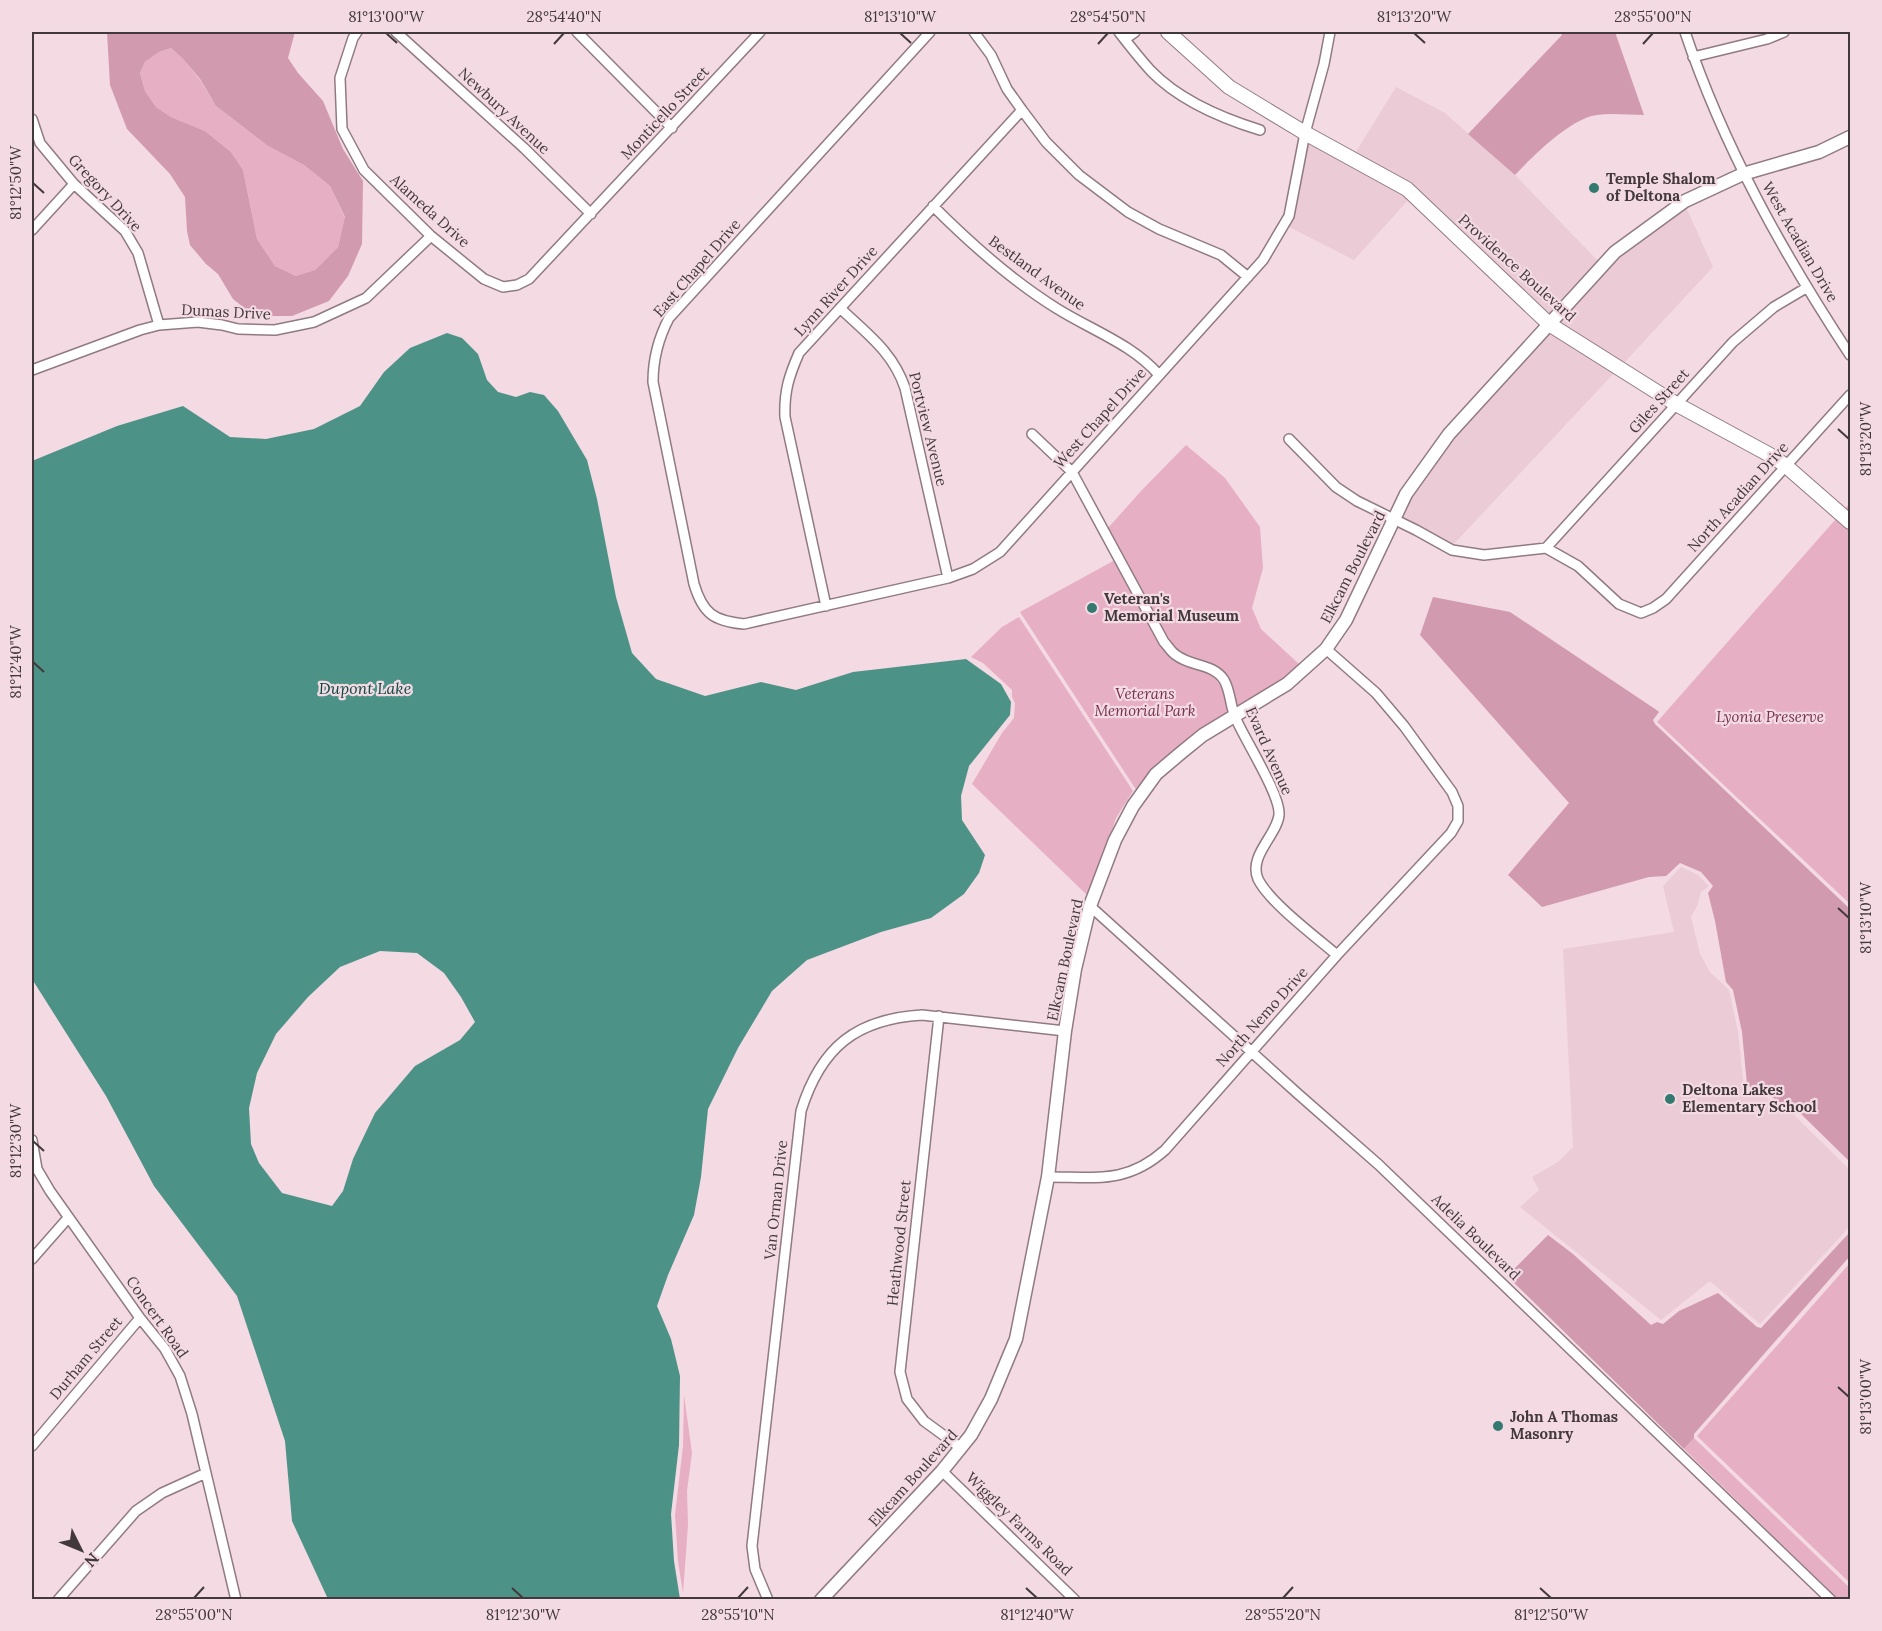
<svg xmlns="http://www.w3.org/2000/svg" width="1882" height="1631" viewBox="0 0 1882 1631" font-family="Lora,serif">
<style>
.built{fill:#ebcbd6}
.green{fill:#e7afc3}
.forest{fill:#d29aae;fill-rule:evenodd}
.water{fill:#4d9287;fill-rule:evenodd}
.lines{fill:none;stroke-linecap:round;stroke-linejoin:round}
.minor-casing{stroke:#917a82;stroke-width:12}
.tertiary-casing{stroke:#917a82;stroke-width:15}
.secondary-casing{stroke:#917a82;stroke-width:16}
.minor{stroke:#fff;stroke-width:9}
.tertiary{stroke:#fff;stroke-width:12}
.secondary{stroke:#fff;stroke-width:14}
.ticks{fill:none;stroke:#42393c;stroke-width:2}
.poi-dot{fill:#34796f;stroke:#f3dae3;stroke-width:2}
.labels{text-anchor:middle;stroke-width:4.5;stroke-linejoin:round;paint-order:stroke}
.street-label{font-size:15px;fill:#42393c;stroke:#f3dae3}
.poi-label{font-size:15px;font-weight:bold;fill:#42393c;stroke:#f3dae3;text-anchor:start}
.park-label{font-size:15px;font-style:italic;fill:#75314e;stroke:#f3dae3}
.water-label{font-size:16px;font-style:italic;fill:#0a4942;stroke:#f3dae3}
.neatline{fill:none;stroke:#42393c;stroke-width:2}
.ticks-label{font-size:15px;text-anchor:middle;fill:#42393c}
</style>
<rect width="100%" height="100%" fill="#f3dae3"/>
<path class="built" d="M 1396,87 L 1445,113 L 1515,175 L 1599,262 L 1549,317 L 1410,186 L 1354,155 Z
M 1309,141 L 1410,198 L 1354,260 L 1289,227 L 1296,209 Z
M 1686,207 L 1713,267 L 1622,365 L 1556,323 L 1618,256 Z
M 1550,330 L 1615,372 L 1452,546 L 1401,517 L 1410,497 L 1453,437 Z
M 1681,867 L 1698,875 L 1709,886 L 1701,892 L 1697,906 L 1691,917 L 1700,954 L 1710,972 L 1729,990 L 1738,1032 L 1744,1087 L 1751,1091 L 1761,1093 L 1777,1105 L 1789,1110 L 1850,1170 L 1850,1226 L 1760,1324 L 1710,1281 L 1661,1320 L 1520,1207 L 1539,1190 L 1532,1177 L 1558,1162 L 1573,1147 L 1563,949 L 1674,932 L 1663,886 Z"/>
<path class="green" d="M 171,48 L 183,59 L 200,80 L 216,106 L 268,146 L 304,165 L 330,186 L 345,218 L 338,247 L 315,270 L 296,276 L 275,266 L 257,239 L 243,170 L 231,152 L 205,131 L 171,117 L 156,107 L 145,91 L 140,73 L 145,62 L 159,52 Z
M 1186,445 L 1225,478 L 1260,527 L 1263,568 L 1252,608 L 1261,629 L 1300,665 L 1280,682 L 1238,709 C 1233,687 1226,668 1204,661 C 1195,658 1184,657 1177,650 C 1174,647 1171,643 1168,639 L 1108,528 L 1142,490 Z
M 1850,503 L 1850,904 L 1657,722 Z
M 1115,560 L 1166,652 L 1181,661 L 1211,672 L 1221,687 L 1227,699 L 1228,710 L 1222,718 L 1137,791 L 1020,612 Z
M 1019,617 L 1133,791 L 1116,818 L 1098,873 L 1087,895 L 972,784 L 1002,733 L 1014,718 L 1015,703 L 1012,697 L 1012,690 L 983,663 L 971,657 L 1002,627 Z
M 1850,1263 L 1850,1583 L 1697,1436 Z
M 684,1395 L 692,1453 L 687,1491 L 688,1525 L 683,1593 L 678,1561 L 675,1515 L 683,1446 Z
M 1694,1438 L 1850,1588 L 1850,1599 L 1838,1599 L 1684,1449 Z"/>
<path class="forest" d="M 107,32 L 218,32 L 232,34 L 237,32 L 295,32 L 288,58 L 298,73 L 323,101 L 343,149 L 363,181 L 362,244 L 348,276 L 329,301 L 292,316 L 254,316 L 233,299 L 218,274 L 206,264 L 190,245 L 187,231 L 185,197 L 170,174 L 127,129 L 110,85 ZM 171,48 L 183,59 L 200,79 L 216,106 L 268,146 L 304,165 L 330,186 L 345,217 L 338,247 L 315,270 L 296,276 L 275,266 L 257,239 L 243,170 L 231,152 L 205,131 L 171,117 L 156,107 L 145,91 L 140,73 L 145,62 L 159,52 Z
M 1563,32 L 1615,32 L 1644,115 C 1629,115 1612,113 1597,115 C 1571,118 1533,156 1515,175 L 1468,134 L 1561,36 Z
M 1433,597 L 1510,612 L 1658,711 L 1659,712 L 1653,720 L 1655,724 L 1850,909 L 1850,1162 L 1798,1111 L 1779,1102 L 1762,1089 L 1752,1088 L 1747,1085 L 1742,1032 L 1733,990 L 1726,982 L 1715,921 L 1708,893 L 1713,886 L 1701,872 L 1680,863 L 1666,876 L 1649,877 L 1542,907 L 1508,875 L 1569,803 L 1420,635 Z
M 1850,1232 L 1850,1256 L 1694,1434 L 1694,1438 L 1684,1449 L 1507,1276 L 1548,1235 L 1573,1254 L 1651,1325 L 1657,1322 L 1663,1324 L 1679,1311 L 1718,1293 L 1757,1327 L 1761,1328 Z"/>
<path class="water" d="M 447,333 L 462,338 L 478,354 L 487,380 L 498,392 L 516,397 L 530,392 L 544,395 L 558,411 L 571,433 L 587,460 L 597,499 L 616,597 L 632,653 L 656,679 L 705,696 L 761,682 L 796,690 L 853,672 L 966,659 L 1001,684 L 1011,702 L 1010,715 L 969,766 L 961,796 L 962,820 L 985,855 L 979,873 L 964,894 L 931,918 L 881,932 L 807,960 L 772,991 L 738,1048 L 708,1109 L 701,1177 L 694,1215 L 668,1275 L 657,1306 L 671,1339 L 680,1376 L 679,1445 L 671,1514 L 674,1561 L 680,1599 L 328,1599 L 292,1521 L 285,1441 L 237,1296 L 154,1186 L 106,1096 L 32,979 L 32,461 L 117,426 L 183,406 L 230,437 L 266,439 L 314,429 L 360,406 L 384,372 L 410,348 ZM 380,951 L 417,953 L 444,973 L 461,997 L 475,1022 L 460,1040 L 415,1066 L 375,1113 L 353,1159 L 343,1191 L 332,1206 L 282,1193 L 259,1163 L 251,1144 L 249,1108 L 257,1073 L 276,1034 L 308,997 L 340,967 Z"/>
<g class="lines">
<defs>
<path id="minor" d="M 357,32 L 353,38 L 340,78 L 342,129 L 364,170 L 431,236 L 484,279 L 503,287 L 517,285 L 529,279 L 760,32
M 396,32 L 524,148 L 591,214
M 577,32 L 672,128
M 930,32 L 669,318 C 658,339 653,359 653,382 L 694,584 C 703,614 714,621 744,624 L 948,578 L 973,569 L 1000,552 L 1263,260 L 1289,216 L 1305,133 L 1324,64 L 1330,32
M 974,32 L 991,55 L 1007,89 L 1022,110 L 1046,142 L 1079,175 L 1128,212 L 1159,229 L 1221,255 L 1248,277
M 1119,32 C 1129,45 1140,59 1151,71 C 1180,101 1221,118 1260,130
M 1685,32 C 1724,148 1783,253 1850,355
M 1125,39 L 1135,32
M 1693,57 L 1767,39 L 1784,32
M 32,119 L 40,143 L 74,184 L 125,231 L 138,253 L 159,325
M 933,206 C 971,244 1011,280 1056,308 C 1091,330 1132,344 1159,375
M 32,230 L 74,184
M 840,308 C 867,334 893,352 905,388 L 948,578
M 32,370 L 140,330 L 159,325 L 198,322 L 222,325 L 238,329 L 275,330 L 314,322 L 366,298 L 431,236
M 1032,434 L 1072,472 L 1164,642 C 1168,646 1171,652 1176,655 C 1191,667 1213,663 1224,680 C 1231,692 1230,707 1236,719 C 1245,740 1281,796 1279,815 C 1277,835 1248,856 1258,879 C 1269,902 1316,937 1337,955
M 1289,439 L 1336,487 L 1357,501 L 1416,530 L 1452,550 L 1484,555 L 1546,548 L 1578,566 L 1619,604 L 1641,613 L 1653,608 L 1666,599 L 1850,395
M 1546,548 L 1733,342 L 1774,307 L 1806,288
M 826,606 L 785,417 C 784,391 789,376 799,353 L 1022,110
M 1090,906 L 1297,1093 L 1379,1165 L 1831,1600
M 939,1016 L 900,1372 L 907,1399 L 924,1421 L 961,1448
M 32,1140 L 37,1169 L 50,1191 L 140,1318 L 165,1349 L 180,1376 L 192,1414 L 236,1600
M 1048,1177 C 1096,1177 1127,1184 1165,1150 L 1337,955 L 1451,833 L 1458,821 L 1458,806 L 1452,792 L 1404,726 L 1376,693 L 1326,649
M 32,1259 L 68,1218
M 32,1446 L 140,1318
M 942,1471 L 1075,1600
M 58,1600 L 136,1511 L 162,1493 L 206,1473
M 768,1600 L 755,1569 L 752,1546 L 801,1111 C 821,1047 856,1019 922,1015 L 1065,1031"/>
<path id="tertiary" d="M 821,1600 L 942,1471 L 971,1435 L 991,1399 L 1016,1339 L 1048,1177 L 1065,1031 L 1075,969 L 1090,906 L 1115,840 L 1133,806 L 1156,774 L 1182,752 L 1203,735 L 1287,684 L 1326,649 L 1346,620 L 1406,494 L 1449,434 L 1615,252 L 1685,201 L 1743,174 L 1819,152 L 1850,137"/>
<path id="secondary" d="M 1168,32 L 1229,87 L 1305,133 L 1407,189 L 1549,324 L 1676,404 L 1770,455 L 1786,466 L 1850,522"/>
</defs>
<use href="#minor" class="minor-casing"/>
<use href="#tertiary" class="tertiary-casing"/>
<use href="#secondary" class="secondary-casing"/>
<use href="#minor" class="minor"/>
<use href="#tertiary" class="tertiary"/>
<use href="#secondary" class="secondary"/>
</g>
<path class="ticks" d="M 386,33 L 397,43M 900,33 L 911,43M 1414,33 L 1425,43M 554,44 L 564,33M 1098,44 L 1108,33M 1643,44 L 1653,33M 33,183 L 44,193M 1838,429 L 1849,439M 33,662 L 44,672M 1838,908 L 1849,918M 33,1141 L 44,1151M 1838,1387 L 1849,1397M 512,1588 L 523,1598M 1026,1588 L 1037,1598M 1540,1588 L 1551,1598M 194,1598 L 204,1587M 738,1598 L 748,1587M 1283,1598 L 1293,1587"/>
<g class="poi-dot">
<circle cx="1594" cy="188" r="6"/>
<circle cx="1092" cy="608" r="6"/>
<circle cx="1670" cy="1099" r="6"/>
<circle cx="1498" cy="1426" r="6"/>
</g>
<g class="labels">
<g class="street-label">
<text transform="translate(504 111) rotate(43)" y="5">Newbury Avenue</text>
<text transform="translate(665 113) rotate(-47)" y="5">Monticello Street</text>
<text transform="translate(105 193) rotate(47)" y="5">Gregory Drive</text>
<text transform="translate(430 211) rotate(42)" y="5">Alameda Drive</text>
<text transform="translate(1800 242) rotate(60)" y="5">West Acadian Drive</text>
<text transform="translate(697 268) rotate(-49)" y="5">East Chapel Drive</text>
<text transform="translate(1517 268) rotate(42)" y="5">Providence Boulevard</text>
<text transform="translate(1037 273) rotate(36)" y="5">Bestland Avenue</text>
<text transform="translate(836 291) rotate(-48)" y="5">Lynn River Drive</text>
<text transform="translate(226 312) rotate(3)" y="5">Dumas Drive</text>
<text transform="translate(1659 401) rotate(-48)" y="5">Giles Street</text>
<text transform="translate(1100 418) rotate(-48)" y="5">West Chapel Drive</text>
<text transform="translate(928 429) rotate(76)" y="5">Portview Avenue</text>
<text transform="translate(1738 497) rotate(-48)" y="5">North Acadian Drive</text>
<text transform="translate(1353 567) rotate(-63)" y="5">Elkcam Boulevard</text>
<text transform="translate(1269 751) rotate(66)" y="5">Evard Avenue</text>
<text transform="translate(1065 960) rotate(-78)" y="5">Elkcam Boulevard</text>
<text transform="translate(1262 1017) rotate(-48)" y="5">North Nemo Drive</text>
<text transform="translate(776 1200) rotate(-84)" y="5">Van Orman Drive</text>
<text transform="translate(1476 1237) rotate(44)" y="5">Adelia Boulevard</text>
<text transform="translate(899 1243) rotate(-84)" y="5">Heathwood Street</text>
<text transform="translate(157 1317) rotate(55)" y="5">Concert Road</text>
<text transform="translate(86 1358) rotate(-50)" y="5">Durham Street</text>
<text transform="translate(913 1478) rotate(-48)" y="5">Elkcam Boulevard</text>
<text transform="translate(1019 1524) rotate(44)" y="5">Wiggley Farms Road</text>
</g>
<g class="poi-label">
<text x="1606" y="184">Temple Shalom<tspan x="1606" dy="17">of Deltona</tspan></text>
<text x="1104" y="604">Veteran's<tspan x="1104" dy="17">Memorial Museum</tspan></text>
<text x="1682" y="1095">Deltona Lakes<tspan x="1682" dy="17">Elementary School</tspan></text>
<text x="1510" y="1422">John A Thomas<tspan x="1510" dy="17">Masonry</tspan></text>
</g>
<g class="park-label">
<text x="1145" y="699">Veterans<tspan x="1145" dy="17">Memorial Park</tspan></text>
<text x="1770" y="722">Lyonia Preserve</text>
</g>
<g class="water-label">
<text x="365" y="694">Dupont Lake</text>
</g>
</g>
<rect width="1882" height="1631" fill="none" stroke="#f3dae3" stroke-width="66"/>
<g transform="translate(81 1550) rotate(133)" stroke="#f3dae3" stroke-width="4.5" paint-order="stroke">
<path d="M0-4.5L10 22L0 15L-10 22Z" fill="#42393c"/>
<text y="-9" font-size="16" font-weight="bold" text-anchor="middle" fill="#42393c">N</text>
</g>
<rect x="33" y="33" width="1816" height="1565" class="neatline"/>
<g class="ticks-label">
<text x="386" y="22">81°13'00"W</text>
<text x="564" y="22">28°54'40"N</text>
<text x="900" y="22">81°13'10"W</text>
<text x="1108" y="22">28°54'50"N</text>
<text x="1414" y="22">81°13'20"W</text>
<text x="1653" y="22">28°55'00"N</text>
<text transform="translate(16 183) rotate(-90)" y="5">81°12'50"W</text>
<text transform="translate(1866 439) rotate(-90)" y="5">81°13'20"W</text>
<text transform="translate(16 662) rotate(-90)" y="5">81°12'40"W</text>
<text transform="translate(1866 918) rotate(-90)" y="5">81°13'10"W</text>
<text transform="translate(16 1141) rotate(-90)" y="5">81°12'30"W</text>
<text transform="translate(1866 1397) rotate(-90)" y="5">81°13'00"W</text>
<text x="194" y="1620">28°55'00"N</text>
<text x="523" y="1620">81°12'30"W</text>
<text x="738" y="1620">28°55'10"N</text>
<text x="1037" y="1620">81°12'40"W</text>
<text x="1283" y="1620">28°55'20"N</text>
<text x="1551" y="1620">81°12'50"W</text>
</g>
</svg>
